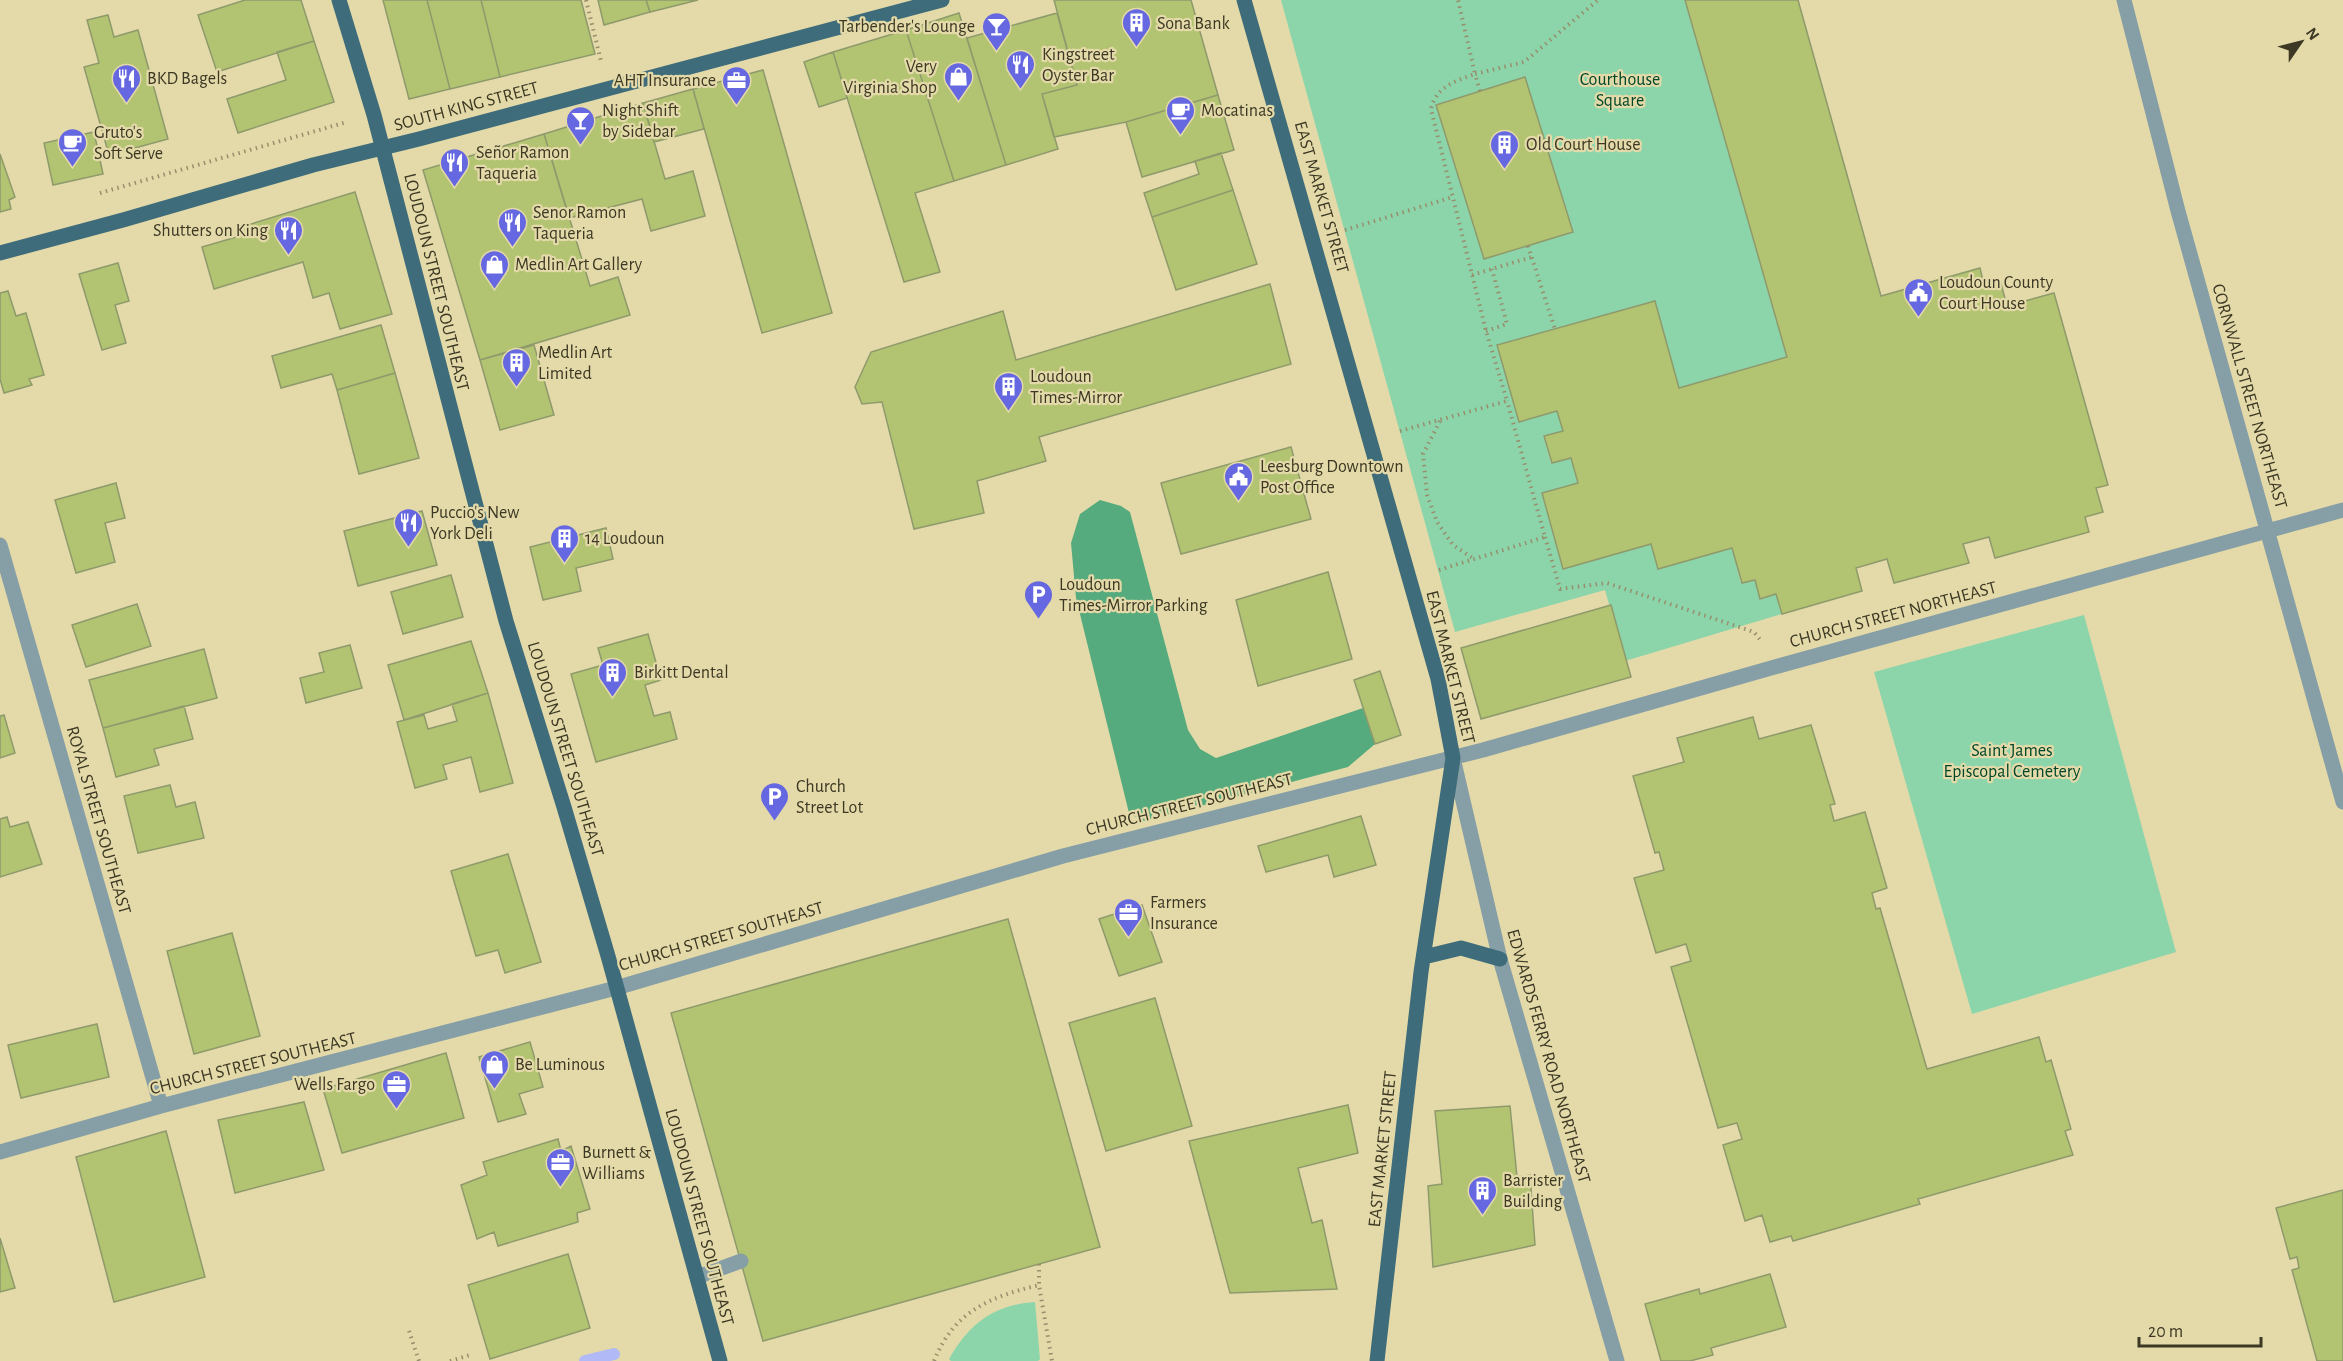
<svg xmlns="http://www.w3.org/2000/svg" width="2343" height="1361" viewBox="0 0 2343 1361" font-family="'Alegreya Sans',sans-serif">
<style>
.green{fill:#8cd5ab;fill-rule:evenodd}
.forest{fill:#55ab7d}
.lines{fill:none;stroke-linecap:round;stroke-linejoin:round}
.stream{stroke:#b1b9f6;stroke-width:12}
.building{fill:#b2c371;stroke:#8f9a6c;stroke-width:1.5}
.path{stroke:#978f6c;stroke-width:4;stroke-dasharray:1.5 4.5;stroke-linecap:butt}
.minor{stroke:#869ea6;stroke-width:15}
.major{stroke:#3e6c7a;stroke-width:15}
.labels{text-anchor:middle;stroke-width:4.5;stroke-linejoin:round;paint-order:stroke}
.poi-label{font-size:18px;fill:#3c3824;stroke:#e4daa9;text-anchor:start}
.park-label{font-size:18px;fill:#00472a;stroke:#e4daa9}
.street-label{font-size:18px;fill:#3c3824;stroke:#e4daa9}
</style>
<rect width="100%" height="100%" fill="#e4daa9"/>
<path class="green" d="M 1281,0 L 1685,0 L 1787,357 L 1679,388 L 1654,301 L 1497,346 L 1519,422 L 1557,411 L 1563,431 L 1544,437 L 1551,463 L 1571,458 L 1578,483 L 1542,494 L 1563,568 L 1651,544 L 1658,569 L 1732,548 L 1741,583 L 1755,580 L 1761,598 L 1776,594 L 1782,614 L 1625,661 L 1605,590 L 1455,632 ZM 1525,78 L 1573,232 L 1484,259 L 1436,105 Z
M 2084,615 L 2176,952 L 1972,1014 L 1874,672 Z
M 1035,1302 L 1040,1359 L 1038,1361 L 951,1361 L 949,1359 C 970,1323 993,1305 1035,1302 Z"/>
<path class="forest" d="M 1100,500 L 1121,506 L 1130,512 L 1188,730 L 1200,749 L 1216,758 L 1363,708 L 1375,744 L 1348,767 L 1144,821 L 1129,813 L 1076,598 L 1071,543 L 1080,514 Z"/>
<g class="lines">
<path class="stream" d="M 585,1361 L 614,1354"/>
</g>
<path class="building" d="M 245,0 L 301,0 L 314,41 L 217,72 L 198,15 Z
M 383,0 L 427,0 L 450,89 L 409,99 Z
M 427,0 L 481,0 L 500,77 L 450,89 Z
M 481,0 L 581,0 L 595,54 L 500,77 Z
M 598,0 L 646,0 L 650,12 L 604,25 Z
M 646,0 L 698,0 L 650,12 Z
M 1054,0 L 1191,0 L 1218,95 L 1126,122 L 1054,137 L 1042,94 L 1077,85 Z
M 1685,0 L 1798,0 L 1881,296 L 1980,268 L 1984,285 L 2000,280 L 2007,306 L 2054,293 L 2108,485 L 2096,488 L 2103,512 L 2085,517 L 2089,532 L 1995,558 L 1989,537 L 1963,544 L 1969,563 L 1894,583 L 1887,559 L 1856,568 L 1862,591 L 1782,614 L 1776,594 L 1760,599 L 1755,580 L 1742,583 L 1732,548 L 1658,569 L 1651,544 L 1563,569 L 1542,493 L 1578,483 L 1571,458 L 1552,463 L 1544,436 L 1563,431 L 1557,411 L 1519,422 L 1497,345 L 1655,301 L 1679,388 L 1787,357 Z
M 959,13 L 1006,165 L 954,181 L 906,30 Z
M 1057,13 L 1077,85 L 1042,94 L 1058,149 L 1006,165 L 967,38 Z
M 108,15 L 114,37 L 138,30 L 168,139 L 109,155 L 84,67 L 99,63 L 87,20 Z
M 906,30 L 954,181 L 915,193 L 940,272 L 904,282 L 833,52 Z
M 314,41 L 334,102 L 238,133 L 227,99 L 286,80 L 277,52 Z
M 833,52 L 847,98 L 819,107 L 804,62 Z
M 763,70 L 832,313 L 762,333 L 693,89 Z
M 1525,77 L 1573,232 L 1484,259 L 1436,105 Z
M 693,89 L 704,129 L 654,142 L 643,103 Z
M 1218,95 L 1234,150 L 1142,177 L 1126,122 Z
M 643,103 L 665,179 L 693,171 L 705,216 L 651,231 L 642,199 L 569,218 L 544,134 Z
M 94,132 L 103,174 L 53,185 L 44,143 Z
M 544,134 L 590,286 L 618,277 L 630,315 L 480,360 L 423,170 Z
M 1221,153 L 1233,190 L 1152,217 L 1144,193 L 1199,174 L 1195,161 Z
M 0,154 L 15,197 L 9,200 L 11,209 L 0,212 Z
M 1233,190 L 1257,264 L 1176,290 L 1152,217 Z
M 355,192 L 392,314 L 340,329 L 329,293 L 313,298 L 303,262 L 214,289 L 202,247 L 240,236 L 238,228 Z
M 118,263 L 129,301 L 115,305 L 126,343 L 102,350 L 79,274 Z
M 1270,284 L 1291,364 L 1039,437 L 1046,461 L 977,481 L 984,513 L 914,529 L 882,402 L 862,404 L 855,387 L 871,352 L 1003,311 L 1016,360 Z
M 8,291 L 16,316 L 26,313 L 44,375 L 29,379 L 32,385 L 4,393 L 0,379 L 0,293 Z
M 381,325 L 395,373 L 337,390 L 332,374 L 281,388 L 272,356 Z
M 534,345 L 554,415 L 500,430 L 480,360 Z
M 395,373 L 419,458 L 359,474 L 337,390 Z
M 1291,447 L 1311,519 L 1181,554 L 1161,483 Z
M 116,483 L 125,518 L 105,523 L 115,562 L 76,573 L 55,500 Z
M 422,511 L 437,565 L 358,586 L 344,531 Z
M 606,528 L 613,559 L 576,568 L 581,591 L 543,600 L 530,547 Z
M 1328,572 L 1352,659 L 1258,686 L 1236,600 Z
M 451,575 L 463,617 L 403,634 L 391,592 Z
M 137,604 L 151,646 L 86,667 L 72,625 Z
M 1611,605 L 1631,677 L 1481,719 L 1461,648 Z
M 648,634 L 661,680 L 645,685 L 654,716 L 670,712 L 677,739 L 596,762 L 571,674 L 603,665 L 598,648 Z
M 471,641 L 488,693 L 404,720 L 388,665 Z
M 350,645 L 362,688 L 306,703 L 300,678 L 324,672 L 319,653 Z
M 204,649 L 217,698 L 103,728 L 89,680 Z
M 1380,671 L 1401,735 L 1375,744 L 1354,680 Z
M 488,693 L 513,783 L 480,792 L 471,757 L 443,765 L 447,779 L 415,788 L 397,722 L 424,715 L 428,729 L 457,721 L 452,704 Z
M 184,706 L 193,739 L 154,749 L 159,765 L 116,777 L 103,728 Z
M 4,715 L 15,753 L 0,758 L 0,716 Z
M 1753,717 L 1759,739 L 1811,725 L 1835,804 L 1830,805 L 1834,821 L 1865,812 L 1887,888 L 1872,893 L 1876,909 L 1880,908 L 1927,1069 L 2039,1037 L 2046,1062 L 2051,1060 L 2071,1129 L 2065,1131 L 2073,1155 L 1918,1199 L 1920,1204 L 1793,1241 L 1791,1236 L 1770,1242 L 1762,1215 L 1745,1221 L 1723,1145 L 1742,1139 L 1737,1123 L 1718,1128 L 1671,967 L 1691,961 L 1686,944 L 1656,953 L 1634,878 L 1664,870 L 1659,852 L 1655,853 L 1633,776 L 1684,762 L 1677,738 Z
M 170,785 L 176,807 L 195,802 L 204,838 L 138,853 L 124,796 Z
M 1361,816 L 1376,865 L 1334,877 L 1328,855 L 1266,872 L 1258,846 Z
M 7,817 L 10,827 L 28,822 L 42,864 L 0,877 L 0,819 Z
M 508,854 L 541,962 L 505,973 L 498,950 L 476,956 L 451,871 Z
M 1142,905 L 1162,962 L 1119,976 L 1099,919 Z
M 1008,919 L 1100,1247 L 763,1341 L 671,1013 Z
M 232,933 L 260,1036 L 194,1054 L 167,951 Z
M 1155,998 L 1192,1126 L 1106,1151 L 1069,1023 Z
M 97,1024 L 109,1077 L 21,1098 L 8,1045 Z
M 530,1042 L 543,1087 L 519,1094 L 526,1114 L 498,1122 L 479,1057 Z
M 446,1053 L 464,1118 L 342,1153 L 323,1089 Z
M 304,1102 L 324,1170 L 235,1193 L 218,1120 Z
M 1348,1105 L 1358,1153 L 1298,1168 L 1312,1223 L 1322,1220 L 1337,1289 L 1230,1293 L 1189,1141 Z
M 1510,1106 L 1517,1177 L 1530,1175 L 1535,1245 L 1433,1267 L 1428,1186 L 1442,1184 L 1435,1111 Z
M 166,1131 L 205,1277 L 114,1302 L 76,1157 Z
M 558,1139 L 561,1151 L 571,1146 L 590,1209 L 577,1213 L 578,1222 L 498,1246 L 494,1232 L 477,1239 L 461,1185 L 487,1175 L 483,1162 Z
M 2343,1190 L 2343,1361 L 2317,1361 L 2292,1270 L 2299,1268 L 2297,1257 L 2290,1259 L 2276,1208 Z
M 0,1238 L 15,1288 L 0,1292 Z
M 568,1254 L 590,1328 L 490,1359 L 468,1285 Z
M 1770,1274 L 1786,1327 L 1711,1348 L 1713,1355 L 1690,1361 L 1661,1361 L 1645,1304 L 1699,1289 L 1700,1294 Z"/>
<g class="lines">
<path class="path" d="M 586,0 L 601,61
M 1480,91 L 1475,74 L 1524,62 L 1598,0
M 100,193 L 347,122
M 1345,230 L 1453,197
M 1528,246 L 1555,329
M 1472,275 L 1532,257
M 1486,331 L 1507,324 L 1492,269
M 1440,421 L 1423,454 L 1427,495 L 1437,522 L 1453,545 L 1474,559
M 1400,431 L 1507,401 L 1486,331 L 1431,109 C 1436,87 1455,81 1475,74 L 1458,0
M 1545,537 L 1560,589 L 1607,583 L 1754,632 L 1762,642
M 1439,570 L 1545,537 L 1507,401
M 1039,1264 L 1039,1285 L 1052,1361
M 409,1331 L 419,1361
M 450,1361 L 473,1354
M 934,1361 C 954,1311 990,1297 1039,1285"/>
<path class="minor" d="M 2124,0 L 2178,211 L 2343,802
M 0,545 L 161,1106
M 1453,758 L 1500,959 L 1617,1361
M 0,1152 L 161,1106 L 616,988 L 1063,856 L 1483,750 L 1782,665 L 2343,510
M 697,1277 L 741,1261"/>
<path class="major" d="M 339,0 L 374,115 L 506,621 L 564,807 L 608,956 L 720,1361
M 1244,0 L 1438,679 L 1453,758 L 1421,972 L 1377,1361
M 0,253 L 123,220 L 313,165 L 419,139 L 942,0
M 1424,957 L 1461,948 L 1500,959"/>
</g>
<defs>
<symbol id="building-pin" viewBox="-11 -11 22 30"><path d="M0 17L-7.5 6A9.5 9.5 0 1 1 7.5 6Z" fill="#6668e1" stroke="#e4daa9"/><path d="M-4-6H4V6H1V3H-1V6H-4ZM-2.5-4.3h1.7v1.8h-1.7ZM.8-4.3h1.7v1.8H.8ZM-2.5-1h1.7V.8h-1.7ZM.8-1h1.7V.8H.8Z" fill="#fff"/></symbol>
<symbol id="bar-pin" viewBox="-11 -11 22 30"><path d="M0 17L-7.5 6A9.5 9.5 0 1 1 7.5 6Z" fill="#6668e1" stroke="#e4daa9"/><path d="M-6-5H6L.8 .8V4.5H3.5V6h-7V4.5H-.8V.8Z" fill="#fff"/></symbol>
<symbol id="restaurant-pin" viewBox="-11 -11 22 30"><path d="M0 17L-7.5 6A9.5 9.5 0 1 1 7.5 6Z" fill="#6668e1" stroke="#e4daa9"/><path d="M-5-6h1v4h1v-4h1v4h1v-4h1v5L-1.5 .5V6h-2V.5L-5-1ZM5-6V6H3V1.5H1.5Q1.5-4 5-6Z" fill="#fff"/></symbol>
<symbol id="shop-pin" viewBox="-11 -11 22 30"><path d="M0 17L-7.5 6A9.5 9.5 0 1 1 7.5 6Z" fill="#6668e1" stroke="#e4daa9"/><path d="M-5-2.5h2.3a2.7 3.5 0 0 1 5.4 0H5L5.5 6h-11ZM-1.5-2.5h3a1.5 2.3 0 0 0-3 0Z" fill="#fff"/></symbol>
<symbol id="office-pin" viewBox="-11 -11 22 30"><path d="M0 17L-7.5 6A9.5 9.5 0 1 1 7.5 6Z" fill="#6668e1" stroke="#e4daa9"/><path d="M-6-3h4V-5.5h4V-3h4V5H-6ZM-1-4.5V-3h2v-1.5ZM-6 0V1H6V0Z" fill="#fff"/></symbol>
<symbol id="cafe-pin" viewBox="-11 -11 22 30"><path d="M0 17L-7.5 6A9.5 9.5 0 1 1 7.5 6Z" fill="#6668e1" stroke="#e4daa9"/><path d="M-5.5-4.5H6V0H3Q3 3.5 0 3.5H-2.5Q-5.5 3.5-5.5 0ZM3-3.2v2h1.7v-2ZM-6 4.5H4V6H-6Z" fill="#fff"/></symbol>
<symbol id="civic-pin" viewBox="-11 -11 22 30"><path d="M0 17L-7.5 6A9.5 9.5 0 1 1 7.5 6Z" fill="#6668e1" stroke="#e4daa9"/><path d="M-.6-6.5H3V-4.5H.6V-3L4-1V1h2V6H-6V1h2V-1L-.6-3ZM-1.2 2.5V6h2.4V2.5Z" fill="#fff"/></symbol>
<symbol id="parking-pin" viewBox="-11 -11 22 30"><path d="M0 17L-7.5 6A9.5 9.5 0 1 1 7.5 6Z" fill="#6668e1" stroke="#e4daa9"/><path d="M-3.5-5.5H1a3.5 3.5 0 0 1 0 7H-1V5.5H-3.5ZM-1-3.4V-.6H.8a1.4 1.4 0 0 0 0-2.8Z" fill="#fff"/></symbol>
</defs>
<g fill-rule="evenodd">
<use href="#building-pin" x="1120" y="6" width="33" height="45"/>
<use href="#bar-pin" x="980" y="10" width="33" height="45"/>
<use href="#restaurant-pin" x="1004" y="48" width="33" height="45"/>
<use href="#shop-pin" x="942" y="60" width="33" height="45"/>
<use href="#restaurant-pin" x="110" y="62" width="33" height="45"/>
<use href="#office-pin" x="720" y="64" width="33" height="45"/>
<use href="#cafe-pin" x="1164" y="94" width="33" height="45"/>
<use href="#bar-pin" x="564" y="104" width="33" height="45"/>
<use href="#cafe-pin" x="56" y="126" width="33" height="45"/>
<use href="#building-pin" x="1488" y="128" width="33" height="45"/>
<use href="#restaurant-pin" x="438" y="146" width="33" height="45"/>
<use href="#restaurant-pin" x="496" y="206" width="33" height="45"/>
<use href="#restaurant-pin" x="272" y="214" width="33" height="45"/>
<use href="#shop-pin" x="478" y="248" width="33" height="45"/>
<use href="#civic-pin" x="1902" y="276" width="33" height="45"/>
<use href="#building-pin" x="500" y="346" width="33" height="45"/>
<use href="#building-pin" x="992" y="370" width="33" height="45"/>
<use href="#civic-pin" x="1222" y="460" width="33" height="45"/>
<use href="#restaurant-pin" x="392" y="506" width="33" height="45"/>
<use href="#building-pin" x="548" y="522" width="33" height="45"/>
<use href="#parking-pin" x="1022" y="578" width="33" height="45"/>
<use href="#building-pin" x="596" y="656" width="33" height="45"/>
<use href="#parking-pin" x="758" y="780" width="33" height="45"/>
<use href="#office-pin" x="1112" y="896" width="33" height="45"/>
<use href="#shop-pin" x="478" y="1048" width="33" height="45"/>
<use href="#office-pin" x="380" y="1068" width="33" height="45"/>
<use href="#office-pin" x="544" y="1146" width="33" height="45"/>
<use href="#building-pin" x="1466" y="1174" width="33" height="45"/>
</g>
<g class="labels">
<g class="poi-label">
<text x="1157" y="29">Sona Bank</text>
<text x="975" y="32" text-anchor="end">Tarbender's Lounge</text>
<text x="1042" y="60">Kingstreet<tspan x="1042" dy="21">Oyster Bar</tspan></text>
<text x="937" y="72" text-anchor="end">Very<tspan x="937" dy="21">Virginia Shop</tspan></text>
<text x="147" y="84">BKD Bagels</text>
<text x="716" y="86" text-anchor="end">AHT Insurance</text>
<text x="602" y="116">Night Shift<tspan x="602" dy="21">by Sidebar</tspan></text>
<text x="1201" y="116">Mocatinas</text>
<text x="94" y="138">Gruto's<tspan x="94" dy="21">Soft Serve</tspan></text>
<text x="1526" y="150">Old Court House</text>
<text x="476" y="158">Señor Ramon<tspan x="476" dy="21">Taqueria</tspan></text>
<text x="533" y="218">Senor Ramon<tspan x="533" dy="21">Taqueria</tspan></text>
<text x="268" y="236" text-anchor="end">Shutters on King</text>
<text x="515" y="270">Medlin Art Gallery</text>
<text x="1939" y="288">Loudoun County<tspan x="1939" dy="21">Court House</tspan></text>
<text x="538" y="358">Medlin Art<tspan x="538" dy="21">Limited</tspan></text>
<text x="1030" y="382">Loudoun<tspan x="1030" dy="21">Times-Mirror</tspan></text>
<text x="1260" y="472">Leesburg Downtown<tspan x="1260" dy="21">Post Office</tspan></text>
<text x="430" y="518">Puccio's New<tspan x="430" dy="21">York Deli</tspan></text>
<text x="585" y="544">14 Loudoun</text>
<text x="1059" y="590">Loudoun<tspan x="1059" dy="21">Times-Mirror Parking</tspan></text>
<text x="634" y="678">Birkitt Dental</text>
<text x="796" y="792">Church<tspan x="796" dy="21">Street Lot</tspan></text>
<text x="1150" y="908">Farmers<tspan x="1150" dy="21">Insurance</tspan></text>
<text x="515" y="1070">Be Luminous</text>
<text x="375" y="1090" text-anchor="end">Wells Fargo</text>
<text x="582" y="1158">Burnett &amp;<tspan x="582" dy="21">Williams</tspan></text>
<text x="1503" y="1186">Barrister<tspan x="1503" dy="21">Building</tspan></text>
</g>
<g class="park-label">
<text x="1620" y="85">Courthouse<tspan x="1620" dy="21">Square</tspan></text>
<text x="2012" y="756">Saint James<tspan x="2012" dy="21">Episcopal Cemetery</tspan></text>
</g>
<g class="street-label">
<text transform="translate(466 106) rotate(-15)" y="6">SOUTH KING STREET</text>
<text transform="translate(1322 197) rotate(74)" y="6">EAST MARKET STREET</text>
<text transform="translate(437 282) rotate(76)" y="6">LOUDOUN STREET SOUTHEAST</text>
<text transform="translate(2250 396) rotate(74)" y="6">CORNWALL STREET NORTHEAST</text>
<text transform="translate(1893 614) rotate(-15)" y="6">CHURCH STREET NORTHEAST</text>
<text transform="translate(1451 667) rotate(76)" y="6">EAST MARKET STREET</text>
<text transform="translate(566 749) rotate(73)" y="6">LOUDOUN STREET SOUTHEAST</text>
<text transform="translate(1189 804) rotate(-14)" y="6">CHURCH STREET SOUTHEAST</text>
<text transform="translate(99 820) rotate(74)" y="6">ROYAL STREET SOUTHEAST</text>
<text transform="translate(721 936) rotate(-16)" y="6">CHURCH STREET SOUTHEAST</text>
<text transform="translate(1549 1056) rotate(74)" y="6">EDWARDS FERRY ROAD NORTHEAST</text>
<text transform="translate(253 1063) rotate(-14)" y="6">CHURCH STREET SOUTHEAST</text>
<text transform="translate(1382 1149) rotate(-84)" y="6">EAST MARKET STREET</text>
<text transform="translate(700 1217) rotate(75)" y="6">LOUDOUN STREET SOUTHEAST</text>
</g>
</g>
<g transform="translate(2301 42) rotate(55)" stroke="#e4daa9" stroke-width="4.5" paint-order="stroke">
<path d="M0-4.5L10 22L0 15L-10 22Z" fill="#3c3824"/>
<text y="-9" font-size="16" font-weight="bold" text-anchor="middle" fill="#3c3824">N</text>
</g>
<path d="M2139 1337v9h122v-9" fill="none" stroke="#3c3824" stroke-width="3"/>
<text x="2148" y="1337" font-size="18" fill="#3c3824" stroke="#e4daa9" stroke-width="4.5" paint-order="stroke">20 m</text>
</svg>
